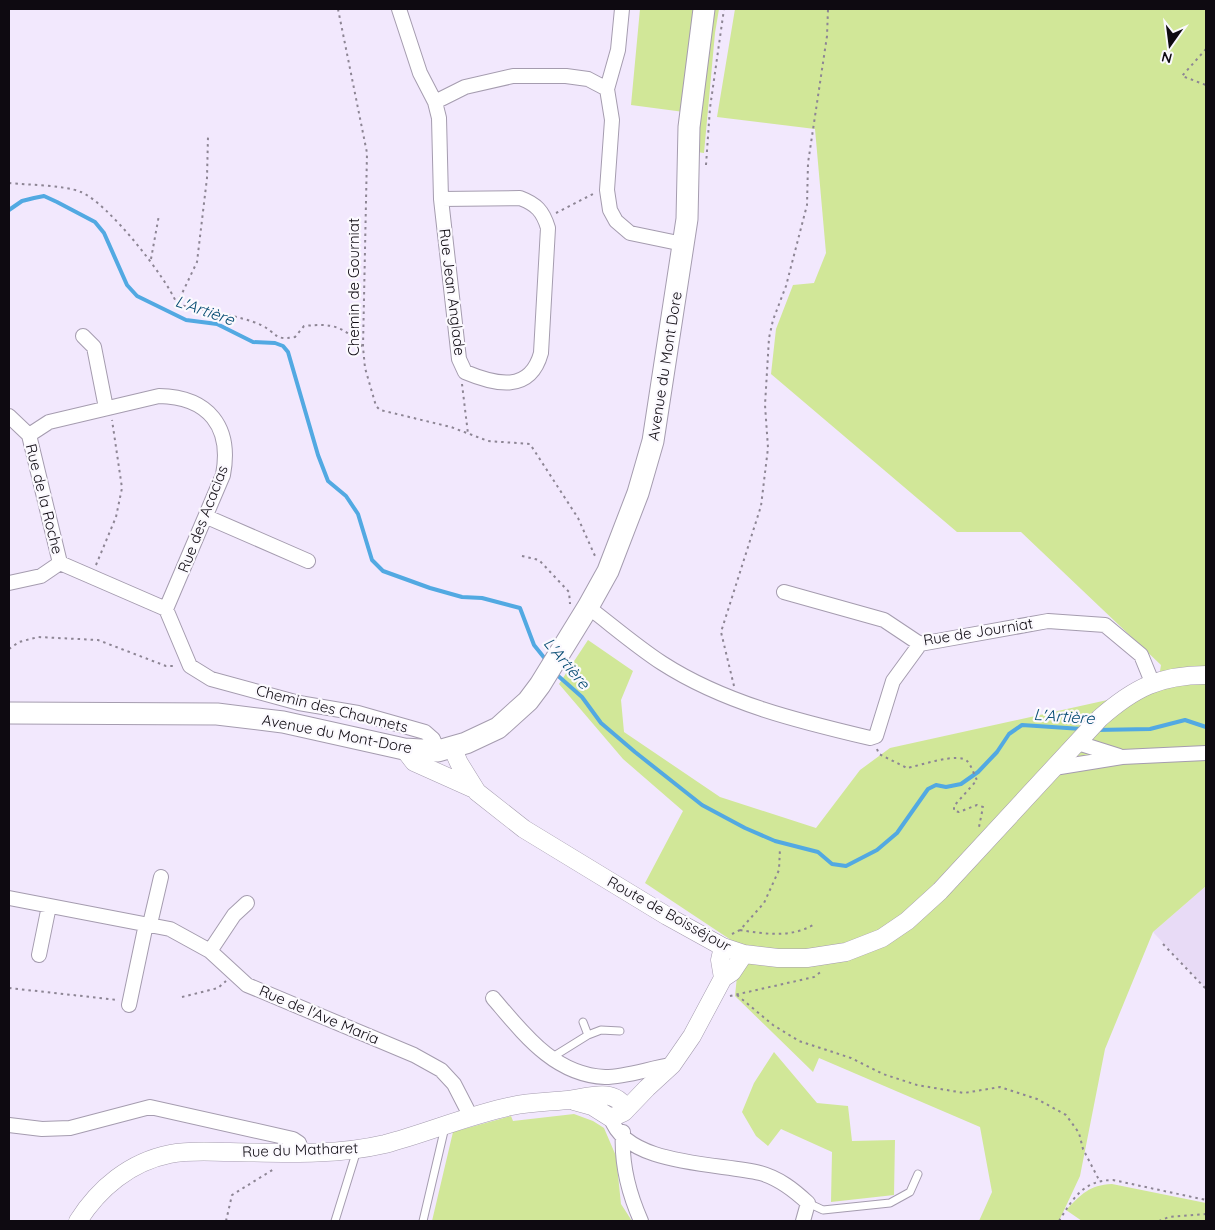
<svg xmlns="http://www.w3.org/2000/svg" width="1215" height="1230" viewBox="0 0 1215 1230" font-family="Quicksand,sans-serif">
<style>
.built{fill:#e8dbf6}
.green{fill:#d1e798}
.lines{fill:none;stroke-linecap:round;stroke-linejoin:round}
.stream{stroke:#52a9e2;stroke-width:4}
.service-casing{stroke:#a59caf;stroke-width:9}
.minor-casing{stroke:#a59caf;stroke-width:16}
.tertiary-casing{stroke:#a59caf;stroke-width:19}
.primary-casing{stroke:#a59caf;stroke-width:23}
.path{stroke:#8d8594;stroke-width:2;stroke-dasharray:2.5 4;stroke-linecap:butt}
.service{stroke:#fff;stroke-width:7}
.minor{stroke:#fff;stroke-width:14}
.tertiary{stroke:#fff;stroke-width:18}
.primary{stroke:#fff;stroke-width:21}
.labels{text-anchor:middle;stroke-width:4.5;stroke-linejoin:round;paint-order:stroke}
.street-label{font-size:15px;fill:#0e0a11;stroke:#fbf9fe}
.water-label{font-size:16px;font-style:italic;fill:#054b72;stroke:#fbf9fe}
</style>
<rect width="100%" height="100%" fill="#f2e8fd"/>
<path class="built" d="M 1206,886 L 1206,988 L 1153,932 Z"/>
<path class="green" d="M 640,9 L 698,9 L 684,112 L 631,105 Z
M 712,9 L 719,9 L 715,33 L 704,153 L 697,152 Z
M 735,9 L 1206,9 L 1206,886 L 1153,932 L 1105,1049 L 1080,1176 L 1059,1221 L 979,1221 L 992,1192 L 980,1127 L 819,1058 L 813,1072 L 735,996 L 740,946 L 645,883 L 683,811 L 623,759 L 559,684 L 588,640 L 633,671 L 621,700 L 624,732 L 720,797 L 816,828 L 860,770 L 890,748 L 1157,689 L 1161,665 L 1021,532 L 957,532 L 771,374 L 776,329 L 793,285 L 814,283 L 826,253 L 815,129 L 717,117 Z
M 774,1052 L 817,1103 L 848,1106 L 852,1141 L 895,1140 L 894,1195 L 831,1202 L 832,1152 L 781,1129 L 768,1146 L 756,1136 L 742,1112 L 754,1083 Z
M 574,1114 L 593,1121 L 604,1128 L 616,1156 L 621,1204 L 632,1221 L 432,1221 L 453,1132 L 511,1116 L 513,1121 Z
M 1112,1184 L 1206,1203 L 1206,1221 L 1082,1221 L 1066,1210 C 1082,1194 1089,1185 1112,1184 Z"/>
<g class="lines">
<path class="stream" d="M 9,210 L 22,201 L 34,198 L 44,196 L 57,202 L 95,222 L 104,233 L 127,285 L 137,296 L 186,320 L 217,324 L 253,342 L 275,343 L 283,346 L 288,352 L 318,455 L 328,481 L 346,496 L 358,514 L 372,560 L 383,571 L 430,588 L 462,597 L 482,598 L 520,608 L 534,645 L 546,660
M 556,674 L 582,697 L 601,723 L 635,752 L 702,805 L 745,828 L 775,841 L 818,852 L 832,864 L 846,866 L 877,850 L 897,833 L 928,789 L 936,785 L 946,787 L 961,784 L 978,772 L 997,752 L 1009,734 L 1022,725 L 1082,729
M 1096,730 L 1150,729 L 1185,720 L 1206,727"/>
<defs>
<path id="service" d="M 588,1035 L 601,1030 L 620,1031
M 551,1058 L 588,1035 L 583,1022
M 808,1203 L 823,1210 L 890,1203 L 910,1192 L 918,1174
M 335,1221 L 357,1150
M 423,1221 L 445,1127"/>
<path id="minor" d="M 399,9 L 420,73 L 435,102 L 439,118 L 441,199 L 459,359 L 465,372 C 496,385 530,393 541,353 L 548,228 C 543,211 536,204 520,198 L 441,199
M 622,9 L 618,50 L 607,89 L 612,120 L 607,190 L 610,210 L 616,221 L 630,233 L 683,244
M 435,102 L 465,87 L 513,76 L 566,76 L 588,79 L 607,89
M 83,336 L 94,347 L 106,408
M 9,416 L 29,435 L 60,563 L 166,609 L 190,666 L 211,679 L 299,703 L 358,713 L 425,732 L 433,739 L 438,751
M 29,435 L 49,422 L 159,396 C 209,397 232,427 223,475 L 166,609
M 207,517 L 308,561
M 9,583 L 41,576 L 60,563
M 784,592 L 884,620 L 920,644 L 1048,621 L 1105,625 L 1141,655 L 1152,682
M 588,607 C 613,626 636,646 662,663 C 724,703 798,721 870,738 L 876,736 L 893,681 L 920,644
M 1078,743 L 1119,756
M 1054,768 L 1122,757 L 1206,753
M 9,898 L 170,929 L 210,951
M 247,903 L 234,915 L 210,951 L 247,985 L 414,1055 L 441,1070 L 454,1084 L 471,1117
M 150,924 L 161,877
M 39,955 L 49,906
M 493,998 C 523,1033 554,1075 605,1077 C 627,1077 650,1068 672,1065
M 129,1005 L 146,924
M 611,1118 C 626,1166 720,1163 760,1173 C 779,1178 794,1190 808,1203 L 803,1221
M 9,1125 L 42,1129 L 70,1128 L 150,1107 L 293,1139 L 299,1143 L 302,1152
M 623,1132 C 621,1162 629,1194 641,1221"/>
<path id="tertiary" d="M 452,747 L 459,763 L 477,792 L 524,829 L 667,916 L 723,947 L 744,954 L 778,958 L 807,958 L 846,952 L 882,938 L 907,921 L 940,891 L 1100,718 C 1134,688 1160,675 1206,675
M 404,749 L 414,762 L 472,788
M 723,947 L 720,960 L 723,978
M 574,1101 L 592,1106 L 611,1118 L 624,1112 L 647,1088 L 672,1065 L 692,1036 L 723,978 L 732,972 L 744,954
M 78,1221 C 99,1188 130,1162 170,1154 C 190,1150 211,1152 230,1152 C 282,1153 334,1156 385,1144 C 427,1133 468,1115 512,1106 C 530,1102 549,1102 568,1100 C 587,1098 614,1086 626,1109"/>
<path id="primary" d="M 9,713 L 217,714 L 283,722 L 404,749 L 438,751 L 466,743 L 498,728 L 528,701 L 540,685 L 588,607 L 608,571 L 638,493 L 653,441 L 687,219 L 689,127 L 704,9"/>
</defs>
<use href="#service" class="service-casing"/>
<use href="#minor" class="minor-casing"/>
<use href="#tertiary" class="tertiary-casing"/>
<use href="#primary" class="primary-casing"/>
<path class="path" d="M 338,9 L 367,153 L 363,347 L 365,368 L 376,406 L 380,410 L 451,427 L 488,441 L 530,444 L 578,518 L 595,556
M 1206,49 L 1182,76 L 1206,85
M 706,165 L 710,108 L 724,9
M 9,183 C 28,185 64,185 81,192 C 108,203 166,277 177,304
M 556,213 L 593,194 L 593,190
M 151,259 L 159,215
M 177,304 C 202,311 239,315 261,325 C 278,333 273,341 295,337 L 304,326 C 333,323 343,326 363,347
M 177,304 L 197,262 L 207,178 L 208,136
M 462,384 L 468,434
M 522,556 L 539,560 L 569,592 L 570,604
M 96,565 L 116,517 L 122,488 L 112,420
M 9,649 L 19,642 L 38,637 L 98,640 L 166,666 L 176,666
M 734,686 L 721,632 L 761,506 L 768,448 L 765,405 L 769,338 L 773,320 L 786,286 L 807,205 L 808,163 L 827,36 L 828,9
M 877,749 L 879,754 L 907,768 C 919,766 960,751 968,762 C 972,767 974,775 977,780 L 954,806 L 954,811 L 959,812 L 977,805 L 983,807 L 979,827
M 740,930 C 765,934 790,938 813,925
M 732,934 L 740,930 L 764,903 L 779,870 L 780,848
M 1163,944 L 1206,989
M 9,988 L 118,1000
M 737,995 L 773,1025 L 799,1041 L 851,1058 L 883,1074 L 917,1085 L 964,1093 L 1000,1087 L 1037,1099 L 1066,1115 L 1079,1133 L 1083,1149 L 1099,1180
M 730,996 L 814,977 L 822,971
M 182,997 L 218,988 L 226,981
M 226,1221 L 232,1195 L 274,1169
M 1059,1221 C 1073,1198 1084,1180 1113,1180 L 1206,1200
M 1159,1221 L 1169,1217 L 1206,1214"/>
<use href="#service" class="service"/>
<use href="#minor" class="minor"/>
<use href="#tertiary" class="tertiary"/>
<use href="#primary" class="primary"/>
</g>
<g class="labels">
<g class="street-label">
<text transform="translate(354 287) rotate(-90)" y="5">Chemin de Gourniat</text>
<text transform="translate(452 292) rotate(83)" y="5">Rue Jean Anglade</text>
<text transform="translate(665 366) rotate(-81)" y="5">Avenue du Mont Dore</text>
<text transform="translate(44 499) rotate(76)" y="5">Rue de la Roche</text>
<text transform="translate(203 519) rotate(-69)" y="5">Rue des Acacias</text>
<text transform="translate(978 632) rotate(-9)" y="5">Rue de Journiat</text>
<text transform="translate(332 709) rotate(14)" y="5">Chemin des Chaumets</text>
<text transform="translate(337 734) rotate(11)" y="5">Avenue du Mont-Dore</text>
<text transform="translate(669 914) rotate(29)" y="5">Route de Boisséjour</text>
<text transform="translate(319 1015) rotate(23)" y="5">Rue de l'Ave Maria</text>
<text transform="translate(300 1150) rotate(-2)" y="5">Rue du Matharet</text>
</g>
<g class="water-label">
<text transform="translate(205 310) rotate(19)" y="6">L'Artière</text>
<text transform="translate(567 663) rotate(50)" y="6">L'Artière</text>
<text transform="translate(1064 716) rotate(4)" y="6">L'Artière</text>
</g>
</g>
<rect width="1215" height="1230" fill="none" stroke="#0e0a11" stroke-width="20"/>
<g transform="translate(1170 45) rotate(194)" stroke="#fbf9fe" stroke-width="4" paint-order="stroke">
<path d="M0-4L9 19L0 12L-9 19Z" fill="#0e0a11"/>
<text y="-8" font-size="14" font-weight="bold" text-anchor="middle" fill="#0e0a11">N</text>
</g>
</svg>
